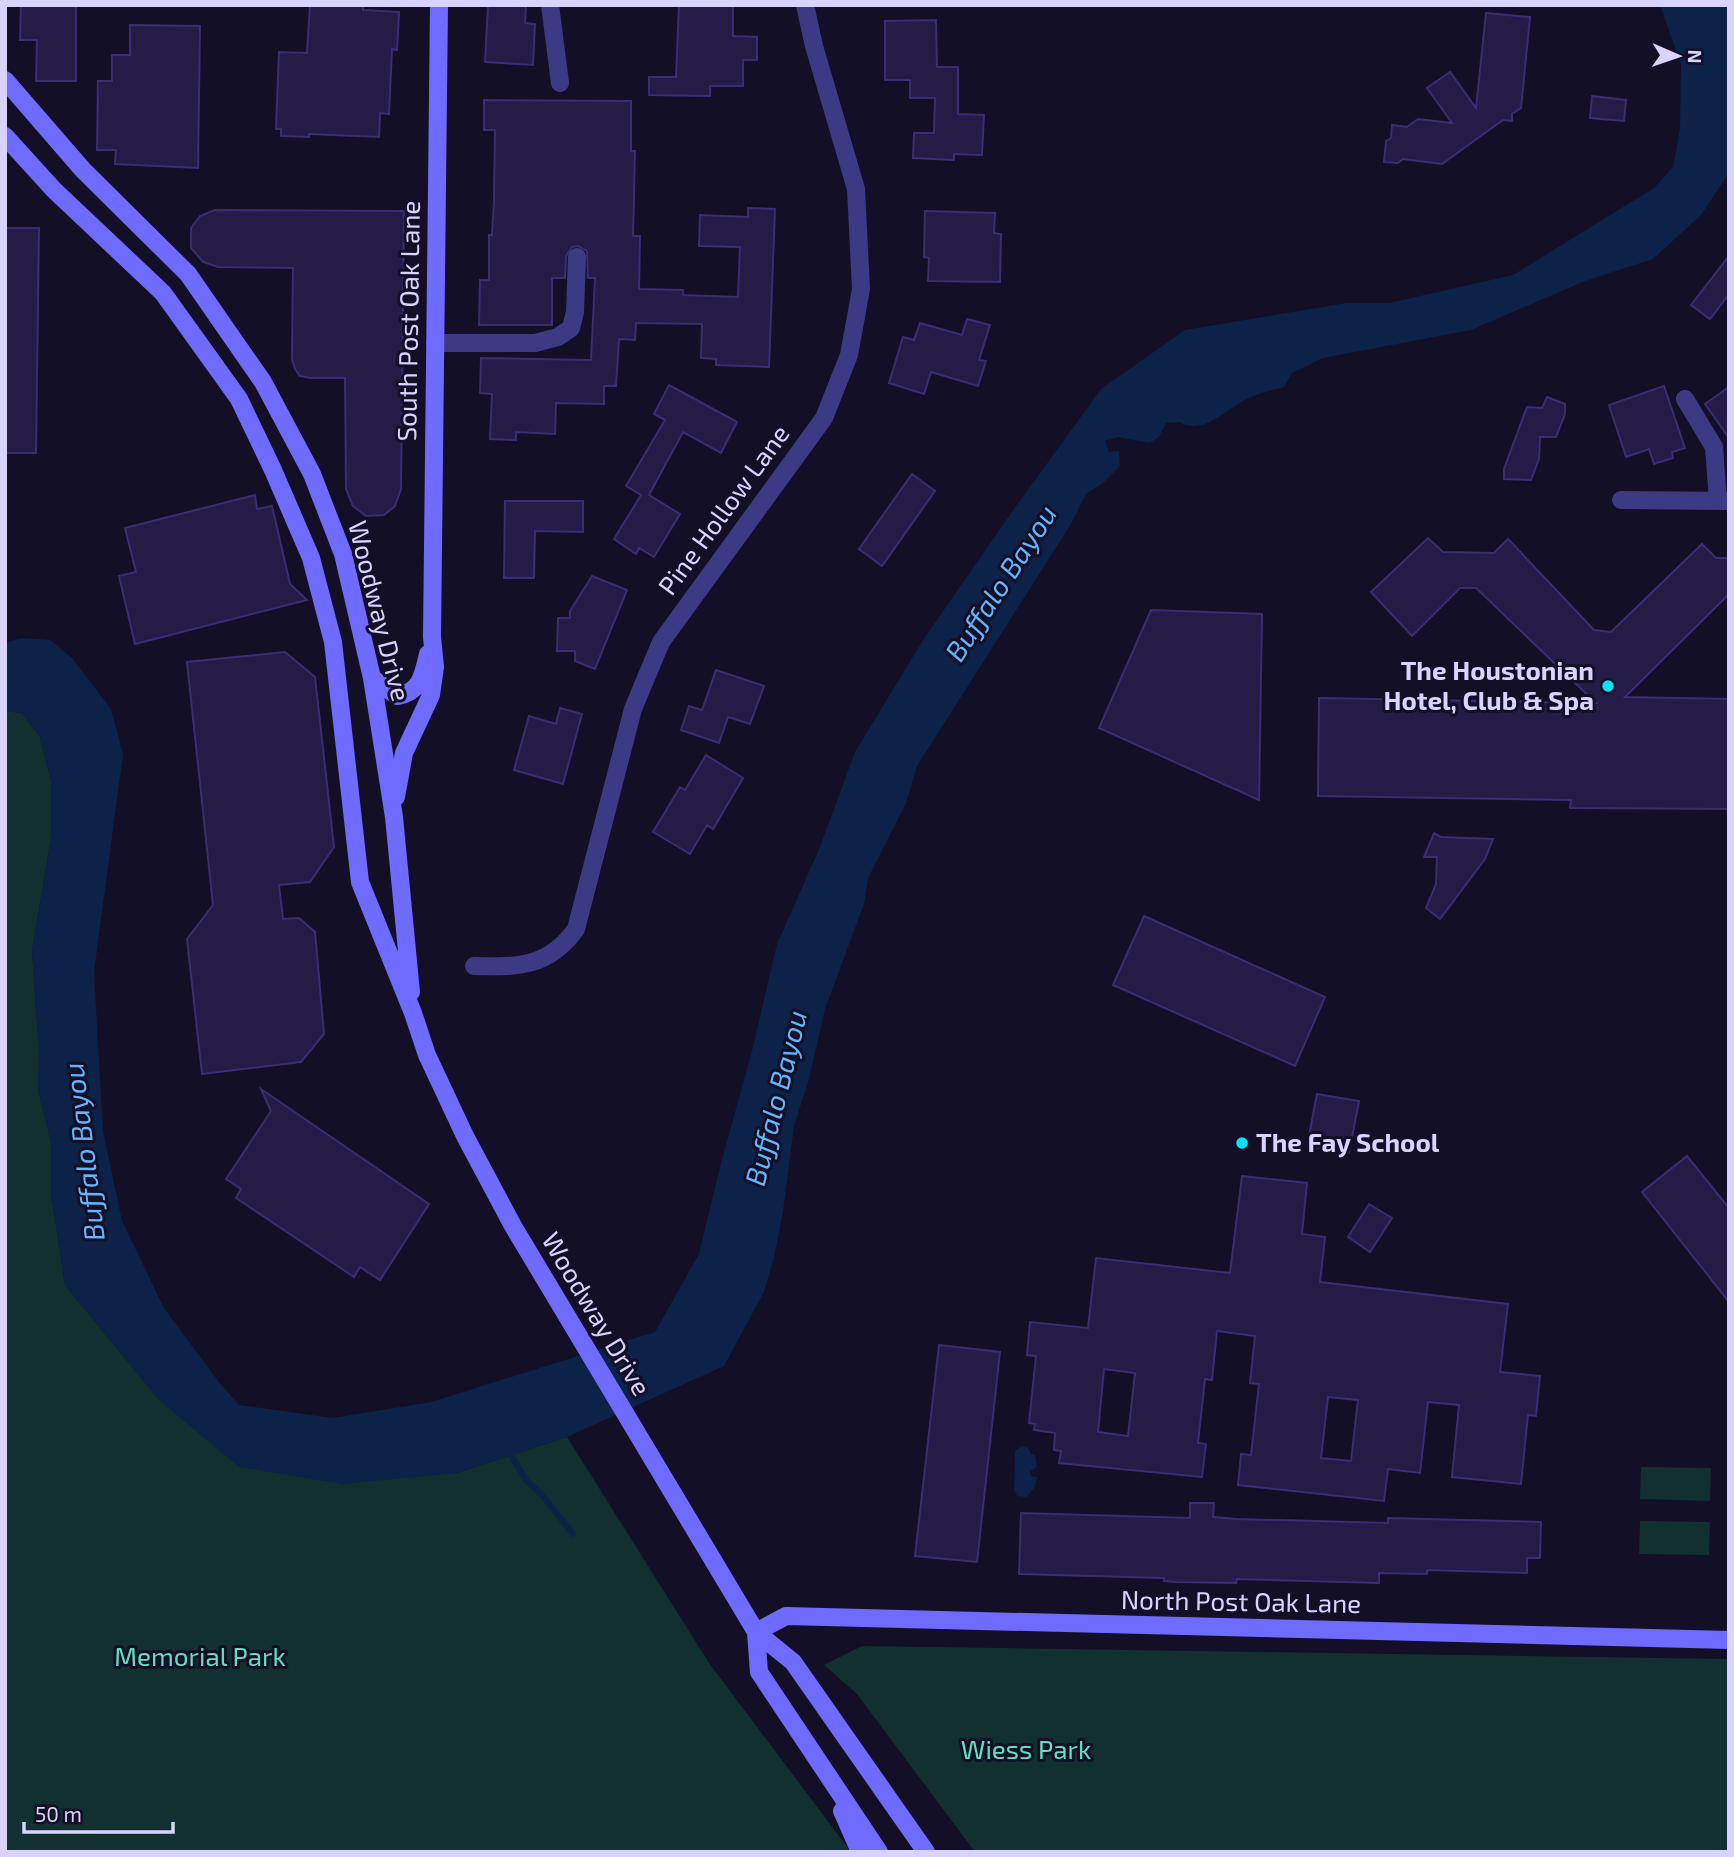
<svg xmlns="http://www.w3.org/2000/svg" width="1734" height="1857" viewBox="0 0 1734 1857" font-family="'Exo 2',sans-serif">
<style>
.green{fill:#12302f}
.water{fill:#0c2248}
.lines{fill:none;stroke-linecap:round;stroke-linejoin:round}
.stream{stroke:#0c2248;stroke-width:6}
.building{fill:#241b47;stroke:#3b2d73;stroke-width:2;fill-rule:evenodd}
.street{stroke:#3d3a85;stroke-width:18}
.secondary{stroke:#6f6bff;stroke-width:18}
.poi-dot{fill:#00e5ff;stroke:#130f26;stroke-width:2.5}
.labels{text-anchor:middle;stroke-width:6;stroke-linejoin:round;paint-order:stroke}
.street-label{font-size:26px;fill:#d9d4ff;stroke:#130f26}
.poi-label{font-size:26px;font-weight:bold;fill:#d9d4ff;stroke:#130f26;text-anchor:end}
.park-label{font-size:26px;fill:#5fe0c0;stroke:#130f26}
.water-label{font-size:28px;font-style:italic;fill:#62b6ff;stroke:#130f26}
</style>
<rect width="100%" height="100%" fill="#130f26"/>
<path class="green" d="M 5,711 L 22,713 L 40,737 L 51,780 L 51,838 L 32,951 L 39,1050 L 38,1089 L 51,1142 L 51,1193 L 65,1285 L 160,1401 L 457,1473 L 567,1437 L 709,1663 L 851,1852 L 5,1852 Z
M 1641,1467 L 1711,1468 L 1710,1501 L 1640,1499 Z
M 1640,1521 L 1710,1522 L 1709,1555 L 1639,1554 Z
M 862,1646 L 1729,1659 L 1729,1852 L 975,1852 L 857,1694 L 824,1665 Z"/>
<path class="water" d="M 1660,5 L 1729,5 L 1729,173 L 1701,215 L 1653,259 L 1585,281 L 1471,330 L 1323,358 L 1292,373 L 1284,387 C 1274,390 1262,392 1251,397 C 1230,405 1203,438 1180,422 L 1166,423 L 1159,437 L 1150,443 L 1118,437 L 1105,441 L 1109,452 L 1119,451 L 1120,466 L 1103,483 L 1086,494 L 1071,524 L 917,766 L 906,803 L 868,878 L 864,904 L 825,1009 L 809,1079 L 794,1126 L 783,1212 L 774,1258 L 764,1292 L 724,1366 L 567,1437 L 457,1473 L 343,1484 L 239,1467 L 160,1401 L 65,1285 L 51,1193 L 51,1142 L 38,1089 L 39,1050 L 32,951 L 51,838 L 51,780 L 40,737 L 22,713 L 5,711 L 5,643 L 21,638 L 50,640 L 72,658 L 111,709 L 123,754 L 94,972 L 103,1131 L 122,1221 L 164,1308 L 218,1381 L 239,1405 L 333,1418 L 431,1402 L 655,1332 L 699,1254 L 721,1163 L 752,1051 L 777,944 L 820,847 L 855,752 L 923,640 L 1009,516 L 1101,389 L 1185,330 L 1347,303 L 1389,303 L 1513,275 L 1654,188 L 1673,167 L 1680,128 L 1681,64 Z
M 1022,1446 L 1028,1448 L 1031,1454 L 1035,1455 L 1037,1467 L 1030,1471 L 1031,1476 L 1037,1477 L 1035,1487 L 1026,1497 L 1017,1496 L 1014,1489 L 1015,1451 Z"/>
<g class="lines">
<path class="stream" d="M 508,1450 L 526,1480 L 543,1496 L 573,1534"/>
</g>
<path class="building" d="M 21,5 L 76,5 L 76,81 L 36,81 L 37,40 L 20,40 Z
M 310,5 L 363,5 L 363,10 L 399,12 L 397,50 L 392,49 L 389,114 L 380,113 L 379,137 L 309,134 L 309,137 L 281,136 L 281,129 L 276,129 L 279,52 L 307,53 Z
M 488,5 L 526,5 L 525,23 L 535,24 L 533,65 L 485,62 Z
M 679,5 L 733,5 L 733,36 L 757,37 L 757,60 L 743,60 L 743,86 L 710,86 L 710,96 L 649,95 L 649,77 L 676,77 Z
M 1486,13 L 1530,17 L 1521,108 L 1512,114 L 1512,121 L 1503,120 L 1442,164 L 1403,159 L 1398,163 L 1384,162 L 1386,141 L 1391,138 L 1392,125 L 1407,127 L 1418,119 L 1452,123 L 1427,88 L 1450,72 L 1476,108 Z
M 936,20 L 937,67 L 958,67 L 958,114 L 984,115 L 982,155 L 954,154 L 954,160 L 913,158 L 914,133 L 934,133 L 935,98 L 910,98 L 910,80 L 885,80 L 885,21 Z
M 130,25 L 200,26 L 198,168 L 115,164 L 116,150 L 97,150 L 98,81 L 112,81 L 112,55 L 130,55 Z
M 1592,96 L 1626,100 L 1624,121 L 1590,118 Z
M 484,100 L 631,101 L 631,151 L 635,151 L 633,236 L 640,236 L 639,289 L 683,290 L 683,295 L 738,297 L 740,247 L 699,246 L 700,215 L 748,217 L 748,208 L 775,209 L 769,367 L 716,365 L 716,359 L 701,358 L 702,324 L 636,323 L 635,340 L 619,339 L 616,386 L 604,386 L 604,404 L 556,403 L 555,434 L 516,432 L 516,440 L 490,439 L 492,394 L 480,393 L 481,358 L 591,360 L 595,278 L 588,278 L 587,251 L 578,246 L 572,247 L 566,256 L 565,278 L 552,278 L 552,325 L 479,325 L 480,280 L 489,280 L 489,235 L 492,235 L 494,200 L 495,130 L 484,130 Z
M 215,210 L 404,211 L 401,489 L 395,506 L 384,515 L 366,516 L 353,506 L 346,489 L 345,378 L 311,378 L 300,376 L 295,369 L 292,359 L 293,268 L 218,267 L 203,262 L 191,248 L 191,228 L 200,216 Z
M 925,211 L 995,213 L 994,233 L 1001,234 L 1000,282 L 928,281 L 929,258 L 924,257 Z
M 5,228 L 39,228 L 36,453 L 5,453 Z
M 1729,256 L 1729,294 L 1710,319 L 1691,305 Z
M 967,319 L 990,325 L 979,360 L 986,361 L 978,386 L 931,372 L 924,394 L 889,383 L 903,337 L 914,340 L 920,323 L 962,335 Z
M 669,385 L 737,422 L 721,453 L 683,432 L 649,495 L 680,514 L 654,557 L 639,548 L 636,554 L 614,539 L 641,495 L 626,486 L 665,420 L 654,414 Z
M 1664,386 L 1685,448 L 1672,452 L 1673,458 L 1654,464 L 1649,449 L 1626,457 L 1609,405 Z
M 1729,387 L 1729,438 L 1705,404 Z
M 1547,397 L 1565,404 L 1565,414 L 1556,437 L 1540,437 L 1539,459 L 1531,480 L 1504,479 L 1504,469 L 1527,407 L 1542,408 Z
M 912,474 L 935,491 L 882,566 L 859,549 Z
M 255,495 L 257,509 L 272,506 L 290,584 L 307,600 L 135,644 L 119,576 L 136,572 L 125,528 Z
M 505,501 L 583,501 L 583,532 L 535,531 L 534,578 L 504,578 Z
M 1428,538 L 1443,552 L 1494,553 L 1508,539 L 1594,630 L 1611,632 L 1702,544 L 1716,558 L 1729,558 L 1729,594 L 1625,697 L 1729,699 L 1729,809 L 1570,808 L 1571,800 L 1318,796 L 1319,698 L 1596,703 L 1476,588 L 1460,588 L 1412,636 L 1371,592 Z
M 592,576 L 627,590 L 595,669 L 575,661 L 575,651 L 557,651 L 558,618 L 570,618 L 570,611 Z
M 1151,610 L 1262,614 L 1259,800 L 1099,728 Z
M 285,652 L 315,677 L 334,847 L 310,882 L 279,885 L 283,919 L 299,918 L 315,932 L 324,1034 L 301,1062 L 202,1074 L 187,939 L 213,905 L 187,662 Z
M 716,670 L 764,686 L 750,724 L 728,717 L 719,743 L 681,730 L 689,706 L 702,710 Z
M 560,708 L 582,714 L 563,784 L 514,770 L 529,716 L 556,724 Z
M 706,755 L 743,778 L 713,829 L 707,825 L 690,854 L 653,832 L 680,787 L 685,790 Z
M 1434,833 L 1441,837 L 1493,839 L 1485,859 L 1440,919 L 1426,908 L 1436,884 L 1437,857 L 1424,857 Z
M 1144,916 L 1325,997 L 1295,1066 L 1113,985 Z
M 261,1089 L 429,1204 L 380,1280 L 360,1267 L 354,1277 L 236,1198 L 241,1189 L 226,1179 L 271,1111 Z
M 1317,1094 L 1359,1101 L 1349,1153 L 1307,1146 Z
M 1687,1156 L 1729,1208 L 1729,1302 L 1642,1192 Z
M 1242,1176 L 1307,1183 L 1302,1234 L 1325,1237 L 1320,1282 L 1508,1304 L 1500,1372 L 1540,1376 L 1536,1416 L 1528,1415 L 1521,1484 L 1452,1477 L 1459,1405 L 1428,1402 L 1420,1473 L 1388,1469 L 1384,1501 L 1238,1485 L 1241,1454 L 1251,1455 L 1259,1384 L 1250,1383 L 1255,1336 L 1217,1331 L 1212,1380 L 1205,1379 L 1198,1443 L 1206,1444 L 1202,1477 L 1059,1463 L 1061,1451 L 1054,1450 L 1055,1433 L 1034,1430 L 1035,1424 L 1029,1423 L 1036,1356 L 1027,1355 L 1030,1322 L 1088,1328 L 1096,1258 L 1230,1273 ZM 1104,1369 L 1135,1373 L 1128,1436 L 1098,1432 ZM 1328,1397 L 1358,1400 L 1351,1461 L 1321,1458 Z
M 1369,1204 L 1392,1218 L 1370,1252 L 1348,1237 Z
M 939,1345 L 1000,1352 L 977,1562 L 915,1556 Z
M 1190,1503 L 1214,1503 L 1213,1517 L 1237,1519 L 1388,1523 L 1388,1518 L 1541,1522 L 1540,1558 L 1527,1558 L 1527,1573 L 1427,1570 L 1427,1574 L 1379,1573 L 1379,1583 L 1237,1579 L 1236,1583 L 1177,1582 L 1164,1581 L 1164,1578 L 1019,1574 L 1021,1513 L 1190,1518 Z"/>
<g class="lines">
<path class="street" d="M 550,5 L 560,83
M 435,343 L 535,343 L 558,337 L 571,328 L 575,312 L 577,257
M 1685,399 L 1714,447 L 1718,501
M 1621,500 L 1729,501
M 474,966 C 517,967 548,968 576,929 L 633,709 L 661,642 L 824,418 L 849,355 L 861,289 L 856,189 L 814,46 L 805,5"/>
<path class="secondary" d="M 5,80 L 83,170 L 188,274 L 263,382 L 312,474 L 343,554 L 372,678 L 394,817 L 411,992
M 5,136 L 54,190 L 163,293 L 239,399 L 273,470 L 311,558 L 333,642 L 360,882 L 413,1013 L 427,1055 L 465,1136 L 513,1226 L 756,1632 L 793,1662 L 926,1852
M 372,678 L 397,696 C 421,692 423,675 428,654
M 396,797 L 404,753 L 431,695 L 435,667 L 432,637 L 439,5
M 756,1632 L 786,1616 L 1729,1640
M 756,1632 L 759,1672 L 879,1852
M 842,1811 L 860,1852"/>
</g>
<g class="poi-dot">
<circle cx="1608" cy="686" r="7"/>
<circle cx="1242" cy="1143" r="7"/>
</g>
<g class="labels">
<g class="street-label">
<text transform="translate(409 321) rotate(-89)" y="9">South Post Oak Lane</text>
<text transform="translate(724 510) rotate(-54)" y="9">Pine Hollow Lane</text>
<text transform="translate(379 611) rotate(76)" y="9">Woodway Drive</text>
<text transform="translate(596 1314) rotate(59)" y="9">Woodway Drive</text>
<text transform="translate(1241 1602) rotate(1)" y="9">North Post Oak Lane</text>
</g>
<g class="poi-label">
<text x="1594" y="680">The Houstonian<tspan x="1594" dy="30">Hotel, Club &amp; Spa</tspan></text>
<text x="1256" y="1152" text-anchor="start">The Fay School</text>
</g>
<g class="park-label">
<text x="200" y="1666">Memorial Park</text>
<text x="1026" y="1759">Wiess Park</text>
</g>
<g class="water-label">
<text transform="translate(1001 583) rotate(-57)" y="10">Buffalo Bayou</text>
<text transform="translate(776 1098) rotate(-76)" y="10">Buffalo Bayou</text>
<text transform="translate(84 1152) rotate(-97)" y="10">Buffalo Bayou</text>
</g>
</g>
<rect width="1734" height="1857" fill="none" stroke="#d9d4ff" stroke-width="14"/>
<g transform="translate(1678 56) rotate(92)" stroke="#130f26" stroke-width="5" paint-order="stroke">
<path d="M0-5L12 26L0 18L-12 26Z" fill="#d9d4ff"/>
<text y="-10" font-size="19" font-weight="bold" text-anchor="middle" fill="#d9d4ff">N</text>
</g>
<path d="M24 1822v10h149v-10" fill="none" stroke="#d9d4ff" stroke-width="3.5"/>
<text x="35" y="1822" font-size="21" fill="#d9d4ff" stroke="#130f26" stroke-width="5" paint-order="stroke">50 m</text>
</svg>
